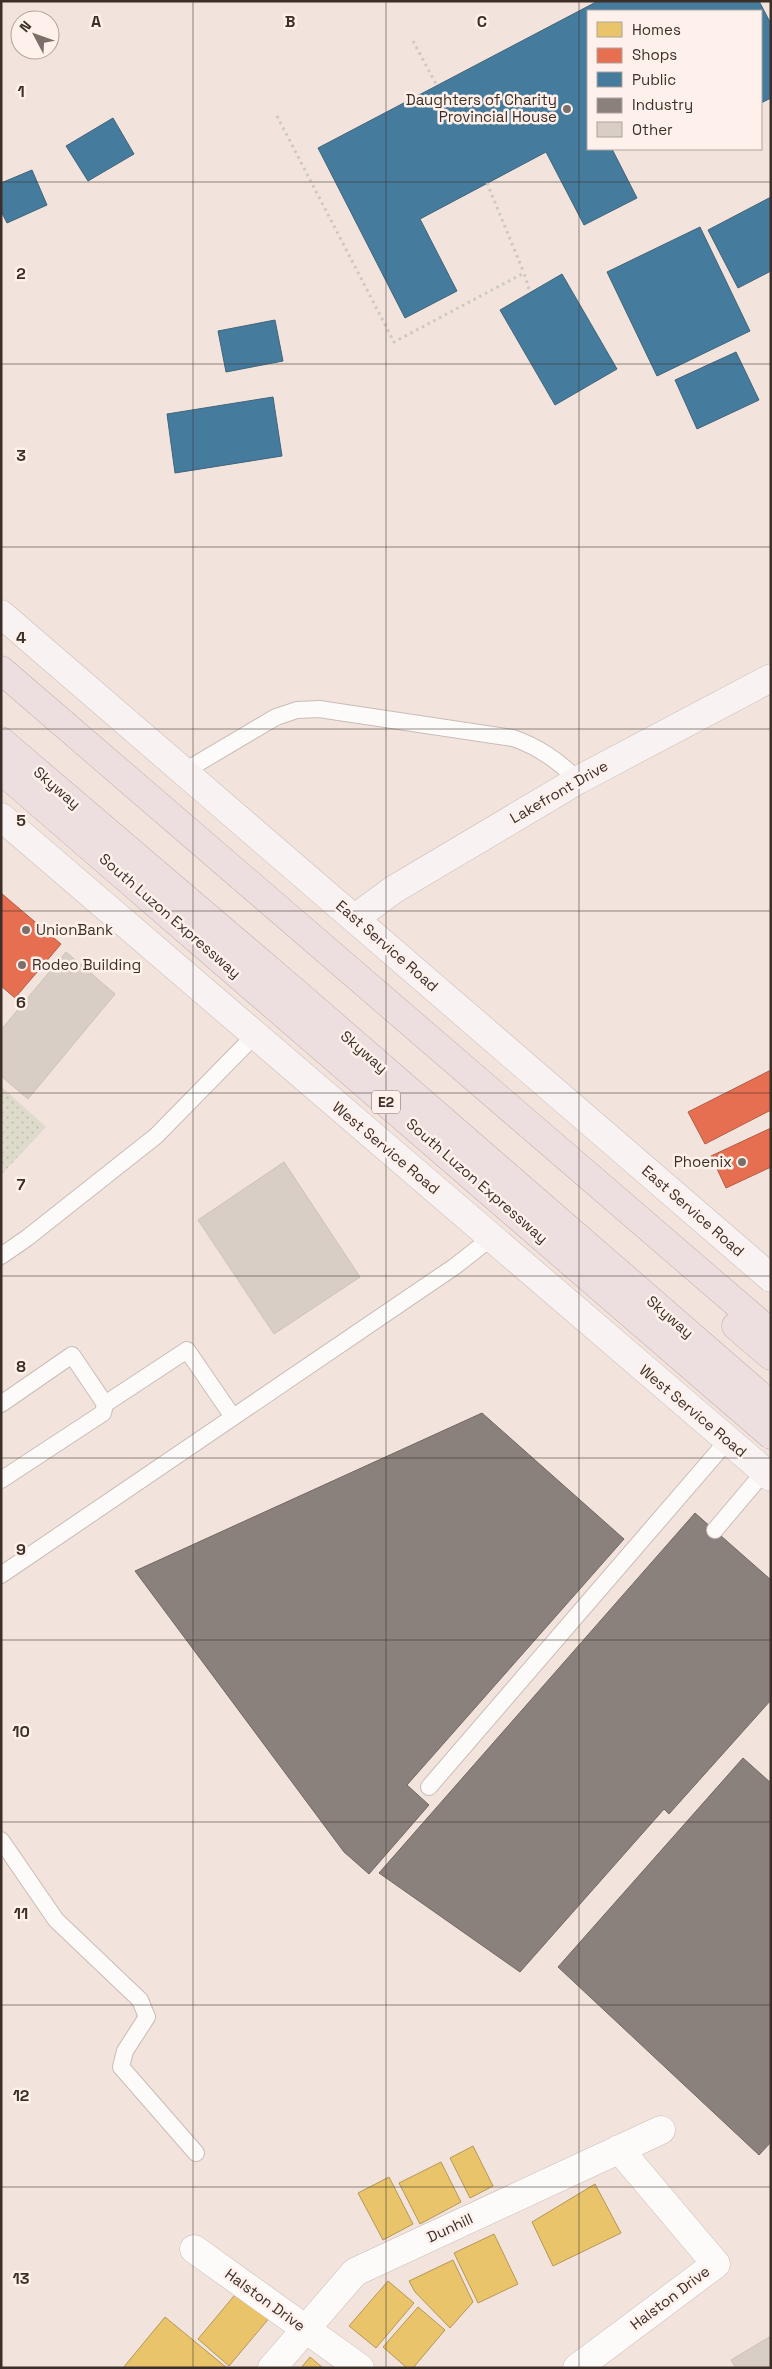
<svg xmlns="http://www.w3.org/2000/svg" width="772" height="2369" viewBox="0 0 772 2369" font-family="'Space Grotesk',sans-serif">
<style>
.green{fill:url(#green-dots)}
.homes{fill:#e9c46a;stroke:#b59756}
.shops{fill:#e76f51;stroke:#b45c45}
.public{fill:#457b9d;stroke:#42647a}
.industry{fill:#8a817c;stroke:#736863}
.building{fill:#d8cec5;stroke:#cbc1b9}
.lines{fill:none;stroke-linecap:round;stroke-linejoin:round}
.lane-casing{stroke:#c8bcb6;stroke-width:18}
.street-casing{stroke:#c8bcb6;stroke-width:29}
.secondary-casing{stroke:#c8bcb6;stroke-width:29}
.highway-casing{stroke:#c2adab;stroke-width:29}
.path{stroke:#cdc8c5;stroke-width:3;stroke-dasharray:2.5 4;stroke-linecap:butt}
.lane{stroke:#fdfbfa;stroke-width:16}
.street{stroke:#fdfbfa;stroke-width:28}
.secondary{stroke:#f8f2f2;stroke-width:28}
.highway{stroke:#eddedf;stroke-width:28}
.grid{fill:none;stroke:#3c2f29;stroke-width:1;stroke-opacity:0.55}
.poi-dot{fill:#7c6e68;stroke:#fef0ea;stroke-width:2}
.labels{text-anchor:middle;stroke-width:5;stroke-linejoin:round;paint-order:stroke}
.shield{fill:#fef0ea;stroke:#766963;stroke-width:1}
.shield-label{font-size:14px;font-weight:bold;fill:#3c2f29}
.poi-label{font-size:15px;fill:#3c2f29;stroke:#fef0ea;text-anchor:end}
.street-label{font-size:15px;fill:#3c2f29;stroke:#fef0ea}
.grid-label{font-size:16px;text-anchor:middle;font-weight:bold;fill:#3c2f29;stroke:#fef0ea;stroke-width:5;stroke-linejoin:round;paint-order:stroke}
</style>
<defs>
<pattern id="green-dots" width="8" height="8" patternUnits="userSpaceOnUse" patternTransform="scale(1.25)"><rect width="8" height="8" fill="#dfdbcc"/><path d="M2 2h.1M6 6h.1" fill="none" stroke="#c0bcaf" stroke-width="1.8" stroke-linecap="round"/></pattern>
</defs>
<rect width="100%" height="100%" fill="#f2e4dc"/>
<path class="green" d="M 1,1086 L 46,1127 L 1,1175 Z"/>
<path class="homes" d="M 473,2146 L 493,2186 L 470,2198 L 450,2158 Z
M 441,2162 L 461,2202 L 420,2224 L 399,2183 Z
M 389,2177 L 413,2224 L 383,2240 L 358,2193 Z
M 595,2184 L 621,2233 L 553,2266 L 532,2222 Z
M 494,2234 L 518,2284 L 478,2303 L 454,2253 Z
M 453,2260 L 473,2302 L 450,2328 L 415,2292 L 409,2281 Z
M 388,2281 L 414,2303 L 376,2348 L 349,2326 Z
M 239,2290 L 271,2316 L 229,2366 L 198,2339 Z
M 418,2307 L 445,2330 L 413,2368 L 407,2368 L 383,2347 Z
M 165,2317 L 227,2368 L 123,2368 Z
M 310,2357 L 323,2368 L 301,2368 Z"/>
<path class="shops" d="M 1,893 L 61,944 L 15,998 L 1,986 Z
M 771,1070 L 771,1110 L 705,1144 L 688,1112 Z
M 771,1128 L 771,1167 L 726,1188 L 711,1156 Z"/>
<path class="public" d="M 598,1 L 759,1 L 771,24 L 771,98 L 761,103 L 761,11 L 588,11 L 588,149 L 612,149 L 637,198 L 584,225 L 546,152 L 420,219 L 457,291 L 405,318 L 318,148 Z
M 113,118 L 134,154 L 88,181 L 66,146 Z
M 32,170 L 47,205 L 7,223 L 1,211 L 1,183 Z
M 771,197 L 771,271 L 738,288 L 708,230 Z
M 700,227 L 750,331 L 657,376 L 607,272 Z
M 562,274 L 617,369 L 555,405 L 500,310 Z
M 275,320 L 283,361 L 226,372 L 218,331 Z
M 736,352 L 759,400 L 697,429 L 675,380 Z
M 273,397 L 282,456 L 175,473 L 167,414 Z"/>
<path class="industry" d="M 482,1413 L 624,1539 L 407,1785 L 429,1805 L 369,1874 L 344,1852 L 135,1571 Z
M 695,1513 L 771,1580 L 771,1700 L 669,1814 L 664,1809 L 520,1972 L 379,1873 Z
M 743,1758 L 771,1783 L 771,2142 L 759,2155 L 558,1967 Z"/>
<path class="building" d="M 66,952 L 115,994 L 28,1099 L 1,1076 L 1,1030 Z
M 284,1162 L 360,1277 L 274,1334 L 198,1220 Z
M 771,2336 L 771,2368 L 736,2368 L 731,2360 Z"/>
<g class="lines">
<defs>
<path id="lane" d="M 183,772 L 276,717 L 297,710 L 319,709 L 513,738 C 539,747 558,761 578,780
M 1,1256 L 27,1238 L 156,1136 L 255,1035
M 1,1404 L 72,1355 L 105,1404 L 103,1413 L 1,1480
M 105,1404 L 187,1350 L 233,1417
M 715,1530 L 764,1472
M 1,1575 L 454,1267 L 491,1238
M 429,1787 L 728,1440
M 1,1840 L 56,1920 L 140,2000 L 147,2017 L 125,2051 L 121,2067 L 196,2153"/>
<path id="street" d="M 194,2249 L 360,2368
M 272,2368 L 355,2272 L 661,2130
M 577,2368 L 716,2264 L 619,2149"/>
<path id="secondary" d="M 1,614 L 771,1278
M 1,817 L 771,1477
M 355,918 L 393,890 L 578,780 L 771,678"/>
<path id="highway" d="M 1,670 L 771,1333
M 1,741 L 294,991 L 771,1405
M 1,770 L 771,1435
M 736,1326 L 771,1356"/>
</defs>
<use href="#lane" class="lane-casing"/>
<use href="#street" class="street-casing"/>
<use href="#secondary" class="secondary-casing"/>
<use href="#highway" class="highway-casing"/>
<path class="path" d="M 413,41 L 437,86
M 277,116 L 394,342 L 524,273 L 530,292
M 487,183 L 524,273"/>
<use href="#lane" class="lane"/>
<use href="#street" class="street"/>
<use href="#secondary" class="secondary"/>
<use href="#highway" class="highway"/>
</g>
<path class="grid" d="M 193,1 L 193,2368M 386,1 L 386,2368M 579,1 L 579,2368M 1,182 L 771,182M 1,364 L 771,364M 1,547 L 771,547M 1,729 L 771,729M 1,911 L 771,911M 1,1093 L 771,1093M 1,1276 L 771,1276M 1,1458 L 771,1458M 1,1640 L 771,1640M 1,1822 L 771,1822M 1,2005 L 771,2005M 1,2187 L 771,2187"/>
<g class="poi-dot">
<circle cx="567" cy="109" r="5"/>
<circle cx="26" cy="930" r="5"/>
<circle cx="22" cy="965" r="5"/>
<circle cx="742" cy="1162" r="5"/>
</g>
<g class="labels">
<rect class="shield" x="372" y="1090.5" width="28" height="23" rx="4"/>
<g class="shield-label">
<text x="386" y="1107">E2</text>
</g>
<g class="poi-label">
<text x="557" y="105">Daughters of Charity<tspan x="557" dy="17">Provincial House</tspan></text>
<text x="36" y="935" text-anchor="start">UnionBank</text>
<text x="32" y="970" text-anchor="start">Rodeo Building</text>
<text x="732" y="1167">Phoenix</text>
</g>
<g class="street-label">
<text transform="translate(57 788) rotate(41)" y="5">Skyway</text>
<text transform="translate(559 792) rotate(-30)" y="5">Lakefront Drive</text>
<text transform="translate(170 916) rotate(41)" y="5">South Luzon Expressway</text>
<text transform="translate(387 946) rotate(41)" y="5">East Service Road</text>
<text transform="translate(364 1052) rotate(41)" y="5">Skyway</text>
<text transform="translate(386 1148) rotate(40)" y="5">West Service Road</text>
<text transform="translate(477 1181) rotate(41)" y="5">South Luzon Expressway</text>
<text transform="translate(693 1211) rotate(41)" y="5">East Service Road</text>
<text transform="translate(670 1317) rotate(41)" y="5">Skyway</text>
<text transform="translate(693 1411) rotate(40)" y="5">West Service Road</text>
<text transform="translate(450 2228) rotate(-25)" y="5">Dunhill</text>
<text transform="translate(670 2298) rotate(-37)" y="5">Halston Drive</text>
<text transform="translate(265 2300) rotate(36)" y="5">Halston Drive</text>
</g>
</g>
<g class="grid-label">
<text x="96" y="27">A</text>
<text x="290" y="27">B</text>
<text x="482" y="27">C</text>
<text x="21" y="97">1</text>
<text x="21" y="279">2</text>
<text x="21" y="461">3</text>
<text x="21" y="643">4</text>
<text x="21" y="826">5</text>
<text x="21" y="1008">6</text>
<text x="21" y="1190">7</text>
<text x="21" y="1372">8</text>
<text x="21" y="1555">9</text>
<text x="21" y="1737">10</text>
<text x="21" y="1919">11</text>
<text x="21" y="2101">12</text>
<text x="21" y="2284">13</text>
</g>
<rect width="772" height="2369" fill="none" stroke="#3c2f29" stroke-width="5"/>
<rect x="587" y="10" width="175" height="140" fill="#fef0ea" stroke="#b0a39d"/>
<rect x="597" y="22" width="25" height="15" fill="#e9c46a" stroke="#b0a39d"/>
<text x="632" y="35" font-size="15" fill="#3c2f29">Homes</text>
<rect x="597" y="48" width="25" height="15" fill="#e76f51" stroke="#b0a39d"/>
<text x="632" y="60" font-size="15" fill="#3c2f29">Shops</text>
<rect x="597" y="72" width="25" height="15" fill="#457b9d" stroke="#b0a39d"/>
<text x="632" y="85" font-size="15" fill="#3c2f29">Public</text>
<rect x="597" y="98" width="25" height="15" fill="#8a817c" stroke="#b0a39d"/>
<text x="632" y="110" font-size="15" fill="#3c2f29">Industry</text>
<rect x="597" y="122" width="25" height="15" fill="#d8cec5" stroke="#b0a39d"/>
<text x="632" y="135" font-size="15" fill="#3c2f29">Other</text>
<g transform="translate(35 35) rotate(311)"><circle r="24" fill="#fef0ea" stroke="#b0a39d"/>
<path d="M0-4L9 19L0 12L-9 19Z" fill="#7c6e68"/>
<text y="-8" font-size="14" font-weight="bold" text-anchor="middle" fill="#3c2f29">N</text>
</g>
</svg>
